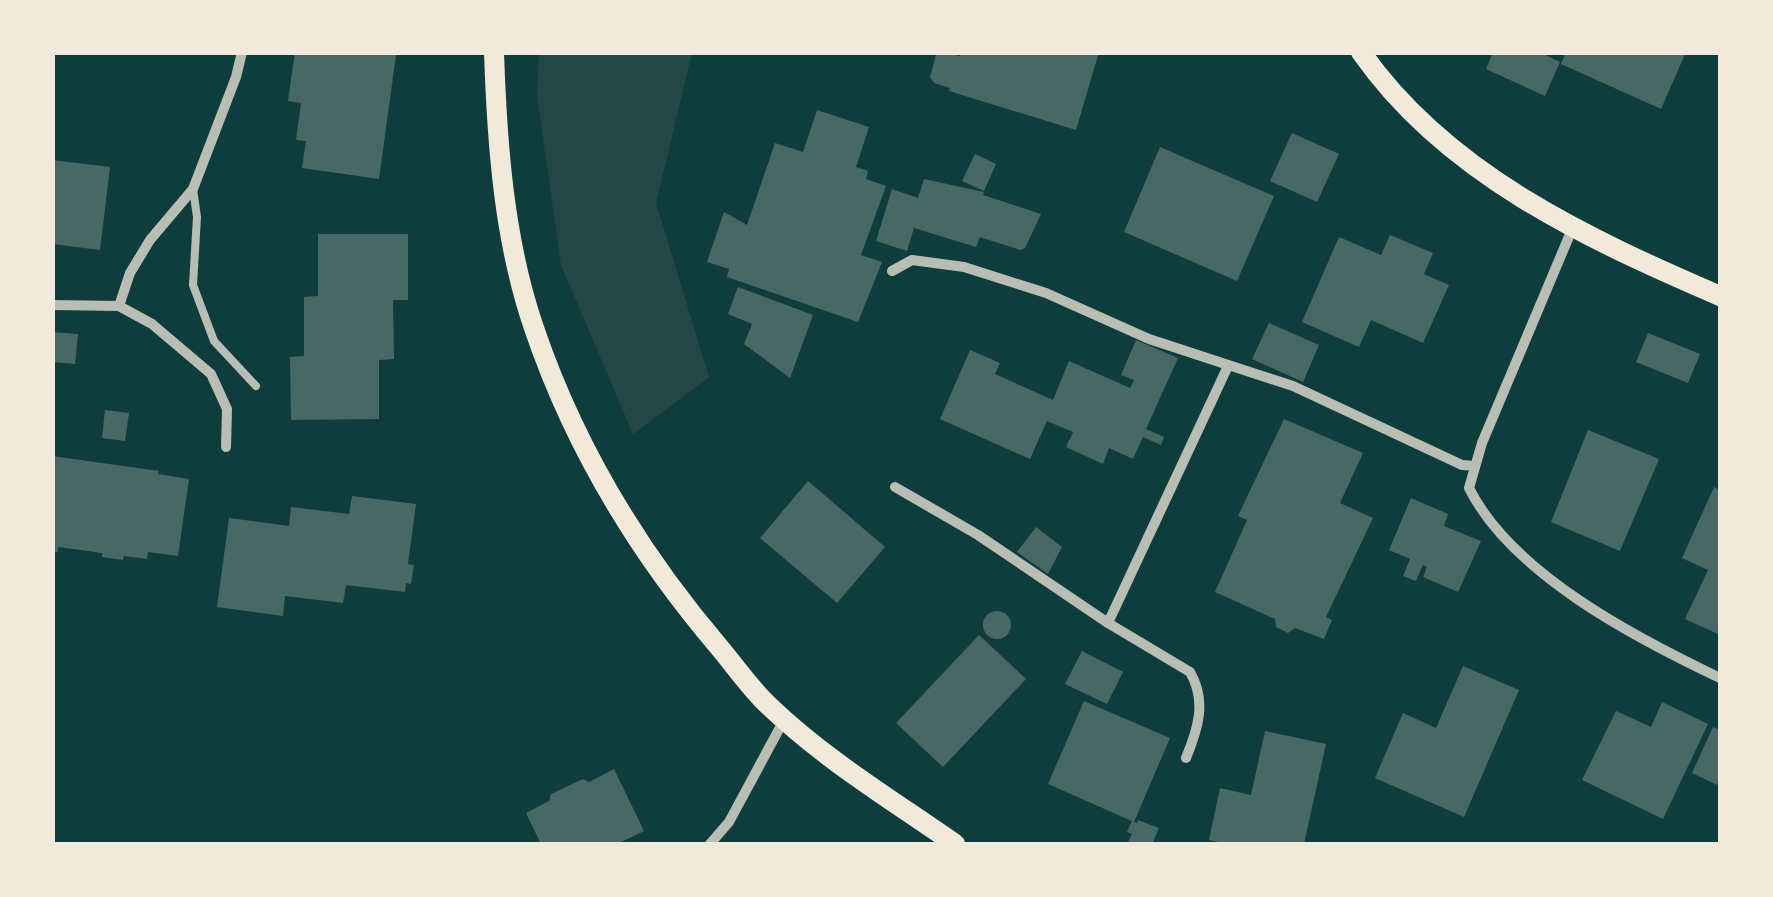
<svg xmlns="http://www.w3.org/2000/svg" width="1773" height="897" viewBox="0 0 1773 897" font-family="'Noto Sans',sans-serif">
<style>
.green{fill:#244646}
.building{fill:#486865}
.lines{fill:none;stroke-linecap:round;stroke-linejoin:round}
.service{stroke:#b8beb3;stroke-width:8}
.minor{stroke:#b8beb3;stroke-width:10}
.secondary{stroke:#f1e9da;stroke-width:20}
</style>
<rect width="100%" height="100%" fill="#0f3d3e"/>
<path class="green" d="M 539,53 L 692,53 L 656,203 L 709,377 L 633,434 L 561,265 L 537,96 Z"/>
<path class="building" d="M 295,52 L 396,55 L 379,179 L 302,168 L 306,141 L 296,140 L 301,103 L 288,101 Z
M 941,52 L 960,56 L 961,52 L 1099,52 L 1076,130 L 949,91 L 950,88 L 934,83 L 930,77 L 936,55 Z
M 1493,52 L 1539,52 L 1560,62 L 1545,96 L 1486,69 Z
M 1566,52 L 1686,52 L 1661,109 L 1561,64 Z
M 817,110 L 869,127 L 856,167 L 868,171 L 866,179 L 886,186 L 861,255 L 882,262 L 858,322 L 727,277 L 729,269 L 707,262 L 724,212 L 747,225 L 775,143 L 803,152 Z
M 1292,133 L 1339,154 L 1317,202 L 1270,181 Z
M 1160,147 L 1274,196 L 1237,281 L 1124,232 Z
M 975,154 L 996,164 L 984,191 L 962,181 Z
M 52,160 L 110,167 L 100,250 L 52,244 Z
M 924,179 L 984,192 L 983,195 L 1041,214 L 1025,248 L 1020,250 L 980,237 L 976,247 L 914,228 L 907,251 L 876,241 L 892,189 L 918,198 Z
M 318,234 L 408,234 L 408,300 L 393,300 L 394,359 L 379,360 L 379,419 L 291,420 L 290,357 L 304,356 L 304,297 L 318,296 Z
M 1390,235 L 1433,253 L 1424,274 L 1449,285 L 1423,343 L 1371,320 L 1359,347 L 1302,322 L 1339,237 L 1381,255 Z
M 738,287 L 813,315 L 790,378 L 744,344 L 752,324 L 728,314 Z
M 1269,323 L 1319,345 L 1303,382 L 1252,359 Z
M 52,332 L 78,334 L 75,364 L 52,362 Z
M 1648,333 L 1700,354 L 1688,383 L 1636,362 Z
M 1136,340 L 1178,358 L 1146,429 L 1164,437 L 1161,445 L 1143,437 L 1133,459 L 1109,448 L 1103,464 L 1066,447 L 1073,432 L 1047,421 L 1030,459 L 940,419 L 970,350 L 1000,363 L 995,374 L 1053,400 L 1069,361 L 1130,388 L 1134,380 L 1121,375 Z
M 105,410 L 129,413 L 125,441 L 102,438 Z
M 1284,419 L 1363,453 L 1340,503 L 1373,518 L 1326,617 L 1332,620 L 1324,639 L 1295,628 L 1288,633 L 1276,627 L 1275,619 L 1215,592 L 1247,520 L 1238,516 Z
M 1588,430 L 1659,459 L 1620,551 L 1551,522 Z
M 52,456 L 159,471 L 158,474 L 189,479 L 178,556 L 148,552 L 147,559 L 124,556 L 123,560 L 102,557 L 102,553 L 58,547 L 58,552 L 52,551 Z
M 808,481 L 885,547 L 837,603 L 760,538 Z
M 1714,487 L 1720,490 L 1720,635 L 1685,619 L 1708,570 L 1682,558 Z
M 352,496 L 416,504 L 408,564 L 414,565 L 411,584 L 406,583 L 405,592 L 346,585 L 343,603 L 285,596 L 283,616 L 217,607 L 229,518 L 289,526 L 291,507 L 349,514 Z
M 1411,498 L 1448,514 L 1444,526 L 1481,541 L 1458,592 L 1423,577 L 1427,567 L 1423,565 L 1416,581 L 1403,576 L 1410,559 L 1389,550 Z
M 1036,527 L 1062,547 L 1048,574 L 1017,552 Z
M983 625a14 14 0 1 1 28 0a14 14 0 1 1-28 0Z
M 979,635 L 1026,679 L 943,767 L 896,723 Z
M 1082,651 L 1123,672 L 1107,704 L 1065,684 Z
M 1463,666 L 1519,690 L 1464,817 L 1375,778 L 1403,713 L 1436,728 Z
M 1084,701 L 1170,738 L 1134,822 L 1048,784 Z
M 1662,702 L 1708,724 L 1663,819 L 1582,780 L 1616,711 L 1651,727 Z
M 1713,727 L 1720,730 L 1720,777 L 1717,785 L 1692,773 Z
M 1265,731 L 1326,744 L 1304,844 L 1228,844 L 1209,840 L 1220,788 L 1251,795 Z
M 614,769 L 644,831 L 617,844 L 541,844 L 526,813 L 549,801 L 551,794 L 583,779 L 589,782 Z
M 1138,820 L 1159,828 L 1152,844 L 1127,844 L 1132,834 L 1127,832 L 1132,821 L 1137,823 Z"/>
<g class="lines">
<path class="service" d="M 193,189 L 197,217 L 193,285 L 214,341 L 256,386"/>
<path class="minor" d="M 1573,227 L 1482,443 L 1469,488 C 1512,574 1636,638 1720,678
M 892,271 L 912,260 L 964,267 L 1046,293 L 1149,339 L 1293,386 L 1462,465 L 1475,466
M 52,305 L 119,306 L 152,324 L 211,374 L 227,409 L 226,447
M 119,306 L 130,273 L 150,240 L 193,189 L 236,77 L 242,52
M 895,487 L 978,535 L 1108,623 L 1228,366
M 1108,623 L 1190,672 C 1207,701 1198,729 1186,758
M 710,844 L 729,822 L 784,720"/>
<path class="secondary" d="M 494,52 C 497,144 504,241 534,328 C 574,446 639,553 719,647 C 735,666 750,688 768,705 C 824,759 892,800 955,844
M 1361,52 C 1446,174 1588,239 1720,296"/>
</g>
<rect width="1773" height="897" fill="none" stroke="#f1e9da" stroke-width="110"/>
</svg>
